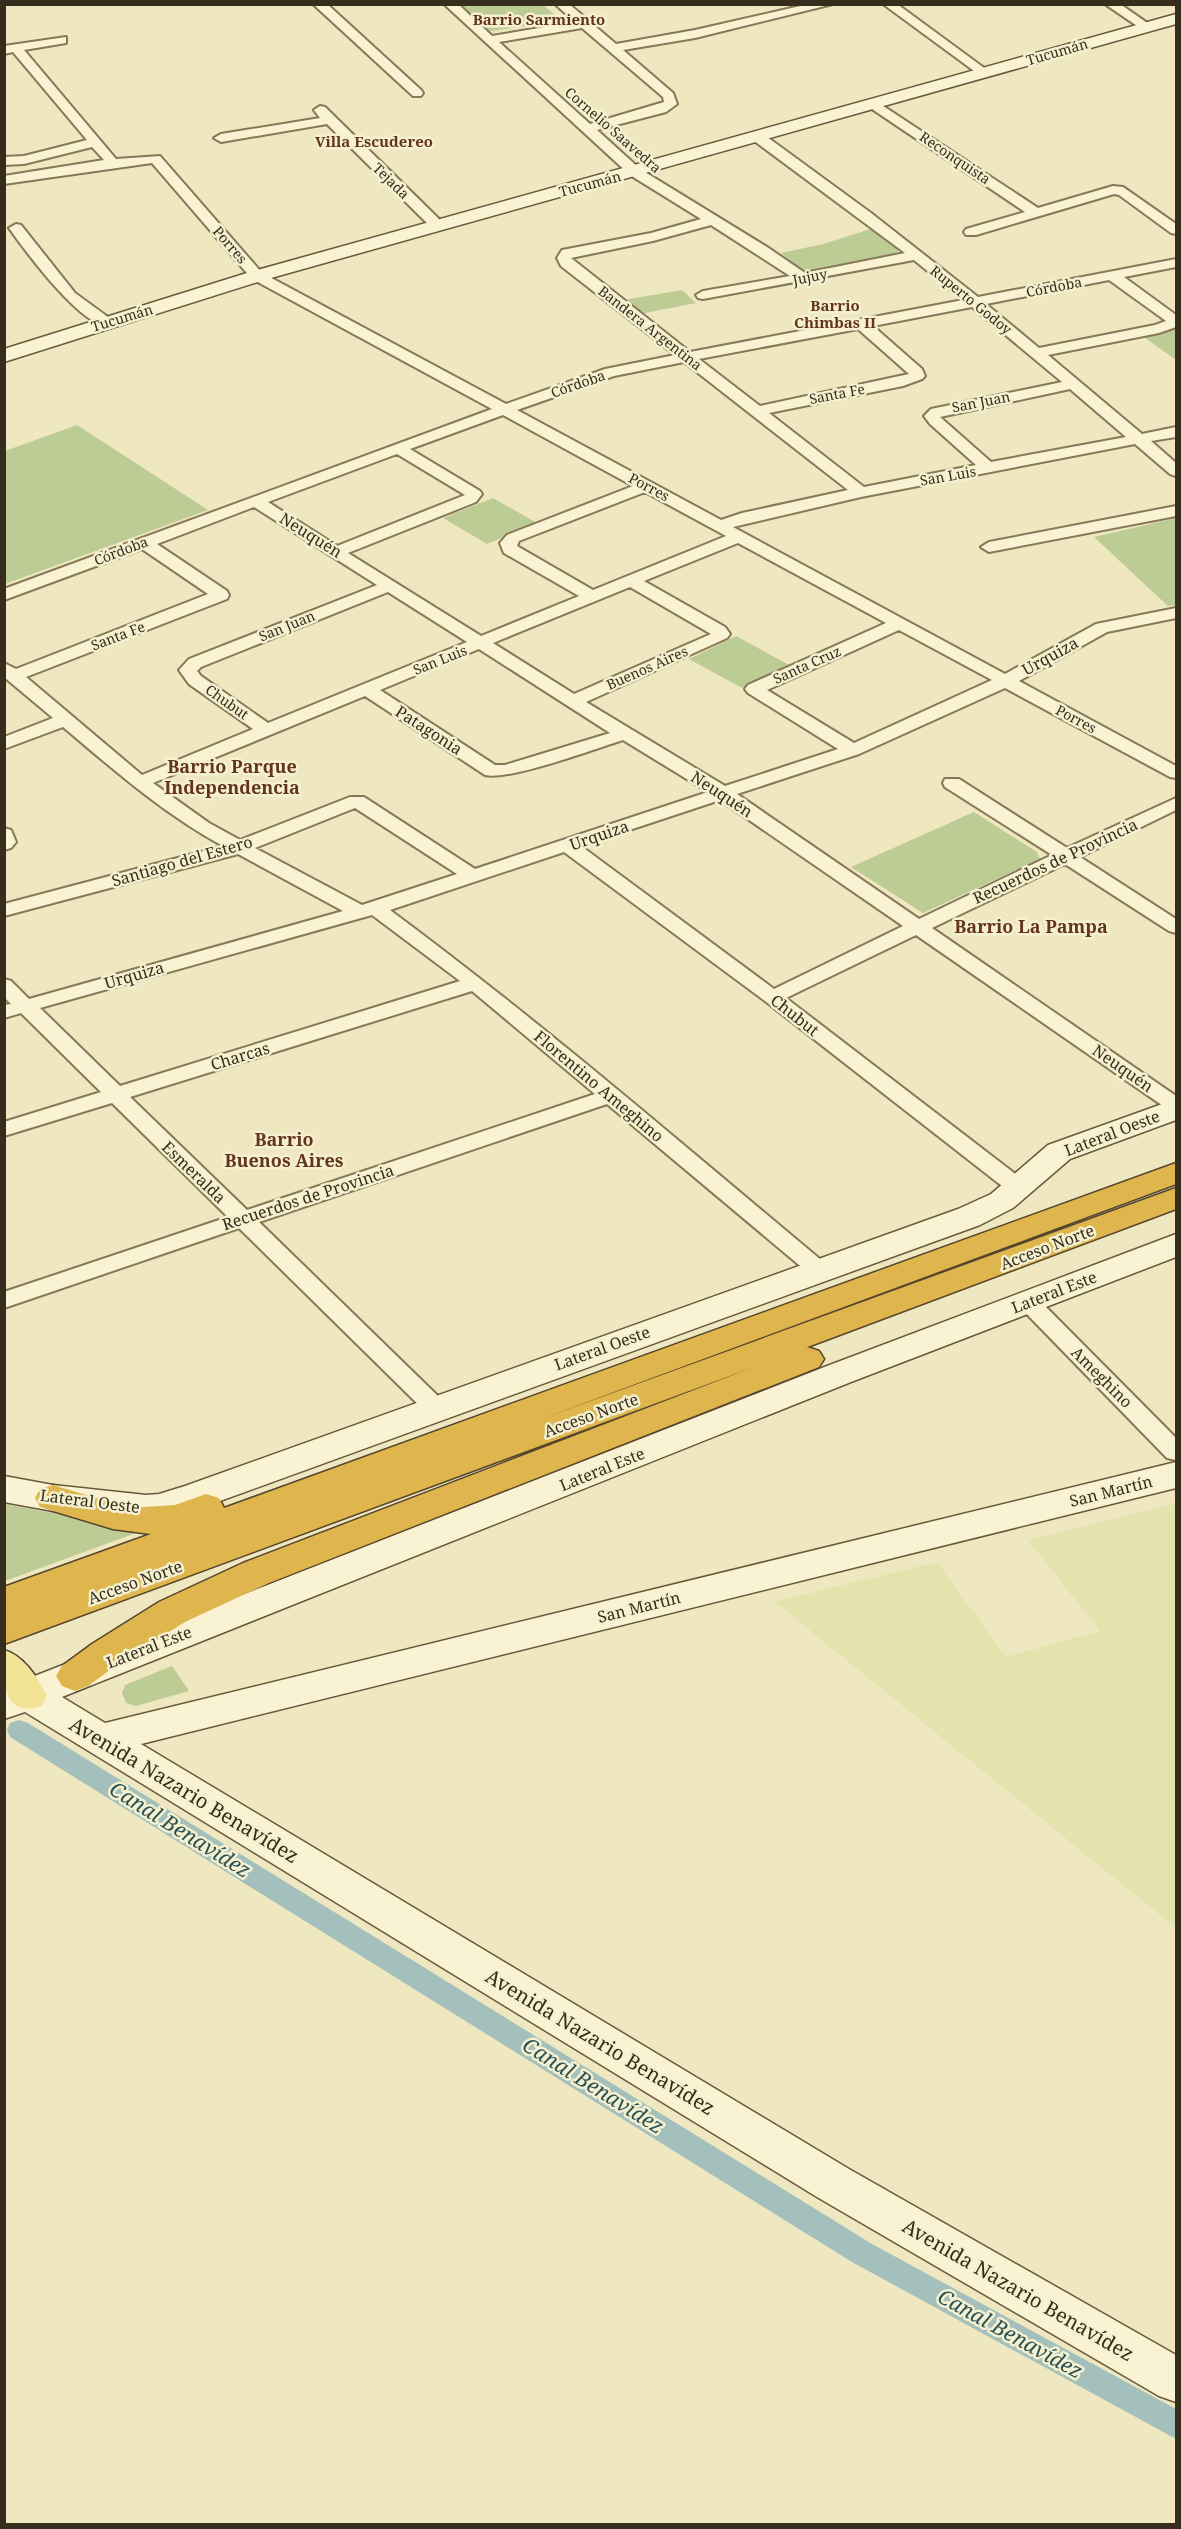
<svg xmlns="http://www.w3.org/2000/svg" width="1181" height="2529" viewBox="0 0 1181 2529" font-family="'Noto Serif',serif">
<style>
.farmland{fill:#e4e3ad}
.green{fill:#bdcc94}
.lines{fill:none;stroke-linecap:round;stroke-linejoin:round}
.canal{fill:#a3c0bc;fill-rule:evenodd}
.street-casing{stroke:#877858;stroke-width:4}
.secondary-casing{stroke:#69593b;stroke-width:3}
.primary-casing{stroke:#55452c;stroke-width:3}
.highway-casing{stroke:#55452c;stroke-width:3}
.street{fill:#f9f3d3;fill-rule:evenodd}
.secondary{fill:#f9f3d3;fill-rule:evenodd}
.primary{fill:#f2e396;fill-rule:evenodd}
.highway{fill:#dfb54e;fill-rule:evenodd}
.labels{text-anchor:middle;stroke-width:5;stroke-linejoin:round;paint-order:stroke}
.far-street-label{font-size:14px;fill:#362d1c;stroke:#f5f0cf}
.far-neighbourhood-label{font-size:15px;font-weight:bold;fill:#63351b;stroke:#f5f0cf}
.street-label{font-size:16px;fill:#362d1c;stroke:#f5f0cf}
.neighbourhood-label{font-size:18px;font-weight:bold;fill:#63351b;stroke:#f5f0cf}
.near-street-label{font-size:20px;fill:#362d1c;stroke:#f5f0cf}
.near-water-label{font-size:21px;font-style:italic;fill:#2b5356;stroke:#f5f0cf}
</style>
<rect width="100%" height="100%" fill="#eee7c0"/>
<path class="farmland" d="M 1176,1503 L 1176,1928 L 775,1602 L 937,1562 L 1006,1657 L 1100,1631 L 1028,1540 Z"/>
<path class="green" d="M 465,5 L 543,5 L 559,18 L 556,21 L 493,31 L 486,30 L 462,8 Z
M 874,228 L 898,250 L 896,256 L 817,271 L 799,269 L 781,253 L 823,244 Z
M 682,290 L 696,303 L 640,314 L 624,300 Z
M 1176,327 L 1176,360 L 1144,337 Z
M 77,425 L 208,510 L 5,584 L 5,451 Z
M 493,498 L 537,523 L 487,544 L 443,518 Z
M 1176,518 L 1176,605 L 1168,606 L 1094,537 Z
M 736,636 L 789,665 L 742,688 L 689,659 Z
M 974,812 L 1037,852 L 1040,859 L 923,913 L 851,867 Z
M 5,1504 L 74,1517 L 155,1526 L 5,1581 Z
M 172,1666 L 189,1691 L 136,1706 L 126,1703 L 122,1693 L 125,1685 Z"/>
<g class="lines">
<path class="canal" d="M 19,1720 L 28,1723 L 872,2244 L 1176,2409 L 1176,2439 L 852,2262 L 10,1737 L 7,1730 L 10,1723 Z"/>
<defs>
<path id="street" d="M 313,4 L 327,4 L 421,90 L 423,93 L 421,96 L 413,96 Z
M 444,4 L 458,4 L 492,36 L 575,22 L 555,4 L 569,4 L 616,44 L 695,30 L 809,4 L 833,4 L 695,38 L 623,50 L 673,93 L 677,104 L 666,112 L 597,130 L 640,169 L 767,247 L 805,273 L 905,253 L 753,140 L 751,137 L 753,134 L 763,134 L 871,213 L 978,297 L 1176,259 L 1176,267 L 1124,277 L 1176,315 L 1176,327 L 1159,333 L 1048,355 L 1142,434 L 1176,427 L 1176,437 L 1151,441 L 1176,463 L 1176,476 L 1170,474 L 1135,444 L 861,497 L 733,527 L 1005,674 L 1096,624 L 1176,608 L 1176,618 L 1107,632 L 1019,681 L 1176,766 L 1176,778 L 1170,777 L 1005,688 L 859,754 L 737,794 L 919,919 L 1052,855 L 945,787 L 943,783 L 945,779 L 959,779 L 1067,848 L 1176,798 L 1176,810 L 1080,857 L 1176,919 L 1176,933 L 1169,931 L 1065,864 L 932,928 L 1176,1096 L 1176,1112 L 1169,1110 L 916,935 L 786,998 L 1027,1183 L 1030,1188 L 1027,1193 L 1019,1195 L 1011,1193 L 765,1001 L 564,852 L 390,910 C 541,1022 682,1144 827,1265 L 830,1270 L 827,1275 L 819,1278 L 811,1275 L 607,1104 L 259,1222 L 444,1402 L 448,1408 L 444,1414 L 436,1416 L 428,1414 L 239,1228 L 4,1308 L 4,1292 L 228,1217 L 112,1103 L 4,1136 L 4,1122 L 101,1092 L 21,1013 L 4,1018 L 4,1005 L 11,1004 L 4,997 L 4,979 L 11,981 L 29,999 L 343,911 L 238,854 L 4,916 L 4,904 L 223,846 C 164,814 114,770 63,727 L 4,749 L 4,737 L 53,718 L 4,677 L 4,663 L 16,669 L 208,594 L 142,549 L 4,600 L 4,589 L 492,409 L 252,279 L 152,163 L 4,184 L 4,176 L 104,160 L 92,147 L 24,164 L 4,165 L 4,157 L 24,156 L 87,140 L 13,52 L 4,54 L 4,46 L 66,37 L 66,43 L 24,50 L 116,159 L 160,156 L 262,273 L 506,404 L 605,369 L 675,355 L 561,266 L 557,258 L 562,250 L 651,233 L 701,219 L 630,175 ZM 582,28 L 663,97 L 664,102 L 590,124 L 499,42 ZM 711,225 L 790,276 L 703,291 L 696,295 L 698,298 L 703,299 L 914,260 L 963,300 L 690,352 L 571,258 L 653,241 ZM 1109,280 L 1166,321 L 1155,325 L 1039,348 L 986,304 ZM 972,307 L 1062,382 L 931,409 L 924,416 L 930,424 L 976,465 L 864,487 L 769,413 L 903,386 L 922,379 L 925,376 L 922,369 L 873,326 ZM 858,329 L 909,374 L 760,406 L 699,359 ZM 684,362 L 848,490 L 742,513 L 721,520 L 517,410 L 614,376 ZM 1070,389 L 1126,437 L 991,462 L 940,417 ZM 503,415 L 633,486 L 507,535 L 500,543 L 504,553 L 579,596 L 481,636 L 348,553 L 476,502 L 482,494 L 480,491 L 410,449 ZM 397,454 L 465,495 L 337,546 L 268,502 ZM 645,492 L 726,536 L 593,590 L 517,546 L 519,541 ZM 254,507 L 377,585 L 189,659 L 179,670 L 189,684 L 253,729 L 142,775 L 26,677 L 227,599 L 229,595 L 227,591 L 157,544 ZM 738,543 L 886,623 L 748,685 L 745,689 L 748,693 L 838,749 L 725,786 L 586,702 L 727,638 L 730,634 L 725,627 L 644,581 ZM 630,587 L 711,634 L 574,694 L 493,643 ZM 388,592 L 467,642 L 268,723 L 201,676 L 197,671 L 201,667 ZM 899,630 L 992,680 L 854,743 L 767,690 ZM 479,649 L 610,733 L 505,765 L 495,765 L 380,690 ZM 365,696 L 485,775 C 509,781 594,749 623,740 L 708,792 L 475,869 L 364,797 L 350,797 L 240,840 L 209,823 L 153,783 ZM 720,800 L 903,926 L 774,989 L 581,846 ZM 355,808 L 457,874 L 362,905 L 255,848 ZM 372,915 L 460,981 L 120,1086 L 40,1008 ZM 472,991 L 595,1094 L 247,1210 L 130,1097 Z
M 883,4 L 897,4 L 991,73 L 989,76 L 981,76 Z
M 1105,4 L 1120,4 L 1153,27 L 1147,31 L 1143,30 Z
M 874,100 L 1038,208 L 1113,186 L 1123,187 L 1176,224 L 1176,234 L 1171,233 L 1119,195 L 1114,194 L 976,235 L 966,235 L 964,232 L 966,229 L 1025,212 L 869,107 L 868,104 Z
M 320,106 L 325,107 L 442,222 L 444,225 L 442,228 L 432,228 L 327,124 L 221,142 L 214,138 L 221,134 L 320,118 L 314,110 Z
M 16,224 L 21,225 L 75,293 L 112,320 L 114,323 L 112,326 C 85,333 24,249 9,228 Z
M 1176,506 L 1176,516 L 989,552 L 981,547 L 989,542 Z
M 4,828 L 11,830 L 16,842 L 11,848 L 4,850 Z
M 1028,1294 L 1036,1297 L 1176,1438 L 1176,1460 L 1167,1458 L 1020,1307 L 1017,1302 L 1020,1297 Z"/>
<path id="secondary" d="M 1176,14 L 1176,24 L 264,280 L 4,362 L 4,349 L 250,272 Z
M 1176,1099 L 1176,1120 L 1070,1159 L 1013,1208 L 980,1225 L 209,1505 L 159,1520 L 146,1521 L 53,1511 L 4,1502 L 4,1476 L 53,1485 L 146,1495 L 159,1494 L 185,1486 L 958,1209 L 991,1194 L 1048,1145 Z
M 1176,1234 L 1176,1257 L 851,1382 L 62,1697 L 105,1723 L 1176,1462 L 1176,1488 L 141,1744 L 849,2169 L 1176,2355 L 1176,2402 L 1159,2396 L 817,2197 L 25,1712 L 4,1719 L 4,1688 L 827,1366 Z"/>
<path id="primary" d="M 4,1650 C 24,1656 37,1677 47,1695 L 42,1706 C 0,1719 4,1678 4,1650 Z"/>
<path id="highway" d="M 1176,1163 L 1176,1184 L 541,1419 L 1176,1188 L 1176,1209 L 802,1349 L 807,1347 L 819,1351 L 824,1359 L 819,1367 L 269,1583 L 185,1622 L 118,1664 L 88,1686 L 75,1691 L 62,1686 L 56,1676 L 62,1666 L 92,1644 L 159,1602 L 243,1563 L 754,1367 L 4,1644 L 4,1587 L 151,1534 L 113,1529 L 40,1507 L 35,1498 L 40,1489 L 53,1485 L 113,1503 L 144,1507 L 175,1505 L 206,1494 L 219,1498 L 224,1508 Z"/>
</defs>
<use href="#street" class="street-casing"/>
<use href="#secondary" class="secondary-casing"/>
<use href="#primary" class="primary-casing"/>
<use href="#highway" class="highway-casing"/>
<use href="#street" class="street"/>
<use href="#secondary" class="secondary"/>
<use href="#primary" class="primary"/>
<use href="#highway" class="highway"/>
</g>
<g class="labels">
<g class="far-street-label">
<text transform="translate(1057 52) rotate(-16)" y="5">Tucumán</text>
<text transform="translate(613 130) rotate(41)" y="5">Cornelio Saavedra</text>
<text transform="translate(955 158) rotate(34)" y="5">Reconquista</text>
<text transform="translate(391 181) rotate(44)" y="5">Tejada</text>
<text transform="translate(590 184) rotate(-15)" y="5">Tucumán</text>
<text transform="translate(230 245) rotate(49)" y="5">Porres</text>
<text transform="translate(810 277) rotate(-11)" y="5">Jujuy</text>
<text transform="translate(1054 287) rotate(-11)" y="5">Córdoba</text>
<text transform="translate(971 300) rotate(39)" y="5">Ruperto Godoy</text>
<text transform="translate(122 318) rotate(-17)" y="5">Tucumán</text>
<text transform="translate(650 328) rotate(38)" y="5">Bandera Argentina</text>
<text transform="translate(578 384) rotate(-19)" y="5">Córdoba</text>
<text transform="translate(837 394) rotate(-11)" y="5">Santa Fe</text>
<text transform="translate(981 402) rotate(-11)" y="5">San Juan</text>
<text transform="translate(948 476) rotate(-10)" y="5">San Luis</text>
<text transform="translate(649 487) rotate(28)" y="5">Porres</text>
<text transform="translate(121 551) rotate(-21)" y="5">Córdoba</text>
<text transform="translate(287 626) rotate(-22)" y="5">San Juan</text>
<text transform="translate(118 636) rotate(-21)" y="5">Santa Fe</text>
<text transform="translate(440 660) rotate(-22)" y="5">San Luis</text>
<text transform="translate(807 665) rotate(-24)" y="5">Santa Cruz</text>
<text transform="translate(647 668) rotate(-24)" y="5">Buenos Aires</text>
<text transform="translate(227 702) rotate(35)" y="5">Chubut</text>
<text transform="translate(1076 719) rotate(28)" y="5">Porres</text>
</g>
<g class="far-neighbourhood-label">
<text x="539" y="25">Barrio Sarmiento</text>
<text x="374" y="147">Villa Escudereo</text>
<text x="835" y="311">Barrio<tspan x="835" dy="17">Chimbas II</tspan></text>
</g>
<g class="street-label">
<text transform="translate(311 535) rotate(32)" y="6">Neuquén</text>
<text transform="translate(1050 656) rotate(-29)" y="6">Urquiza</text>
<text transform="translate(429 730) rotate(33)" y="6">Patagonia</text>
<text transform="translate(722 794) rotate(33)" y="6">Neuquén</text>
<text transform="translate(599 835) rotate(-19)" y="6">Urquiza</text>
<text transform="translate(182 861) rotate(-16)" y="6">Santiago del Estero</text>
<text transform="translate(1055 861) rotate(-25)" y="6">Recuerdos de Provincia</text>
<text transform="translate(134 975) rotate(-16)" y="6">Urquiza</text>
<text transform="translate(795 1015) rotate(38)" y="6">Chubut</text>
<text transform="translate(240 1056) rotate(-17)" y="6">Charcas</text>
<text transform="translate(1123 1068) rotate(35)" y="6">Neuquén</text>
<text transform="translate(599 1086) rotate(40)" y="6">Florentino Ameghino</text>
<text transform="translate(1112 1133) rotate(-21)" y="6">Lateral Oeste</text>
<text transform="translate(194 1172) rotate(44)" y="6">Esmeralda</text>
<text transform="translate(308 1197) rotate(-18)" y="6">Recuerdos de Provincia</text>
<text transform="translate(1047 1247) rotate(-21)" y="6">Acceso Norte</text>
<text transform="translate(1054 1292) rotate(-21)" y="6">Lateral Este</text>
<text transform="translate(602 1348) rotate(-20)" y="6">Lateral Oeste</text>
<text transform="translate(1102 1377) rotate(45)" y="6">Ameghino</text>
<text transform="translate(591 1415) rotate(-20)" y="6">Acceso Norte</text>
<text transform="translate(602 1469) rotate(-22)" y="6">Lateral Este</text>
<text transform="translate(1111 1491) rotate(-14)" y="6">San Martín</text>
<text transform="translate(90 1501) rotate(7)" y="6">Lateral Oeste</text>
<text transform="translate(135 1582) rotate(-20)" y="6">Acceso Norte</text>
<text transform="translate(639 1607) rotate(-14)" y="6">San Martín</text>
<text transform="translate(149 1647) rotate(-21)" y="6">Lateral Este</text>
</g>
<g class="neighbourhood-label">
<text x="232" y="773">Barrio Parque<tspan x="232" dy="21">Independencia</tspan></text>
<text x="1031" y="933">Barrio La Pampa</text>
<text x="284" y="1146">Barrio<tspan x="284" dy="21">Buenos Aires</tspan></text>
</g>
<g class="near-street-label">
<text transform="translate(184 1790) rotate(31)" y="7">Avenida Nazario Benavídez</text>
<text transform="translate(600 2042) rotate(31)" y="7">Avenida Nazario Benavídez</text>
<text transform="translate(1018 2290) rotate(30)" y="7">Avenida Nazario Benavídez</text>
</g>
<g class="near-water-label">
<text transform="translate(180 1830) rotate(32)" y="7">Canal Benavídez</text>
<text transform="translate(593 2086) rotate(32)" y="7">Canal Benavídez</text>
<text transform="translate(1010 2334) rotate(29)" y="7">Canal Benavídez</text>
</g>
</g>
<rect width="1181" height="2529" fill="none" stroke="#362d1c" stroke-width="12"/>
</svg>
